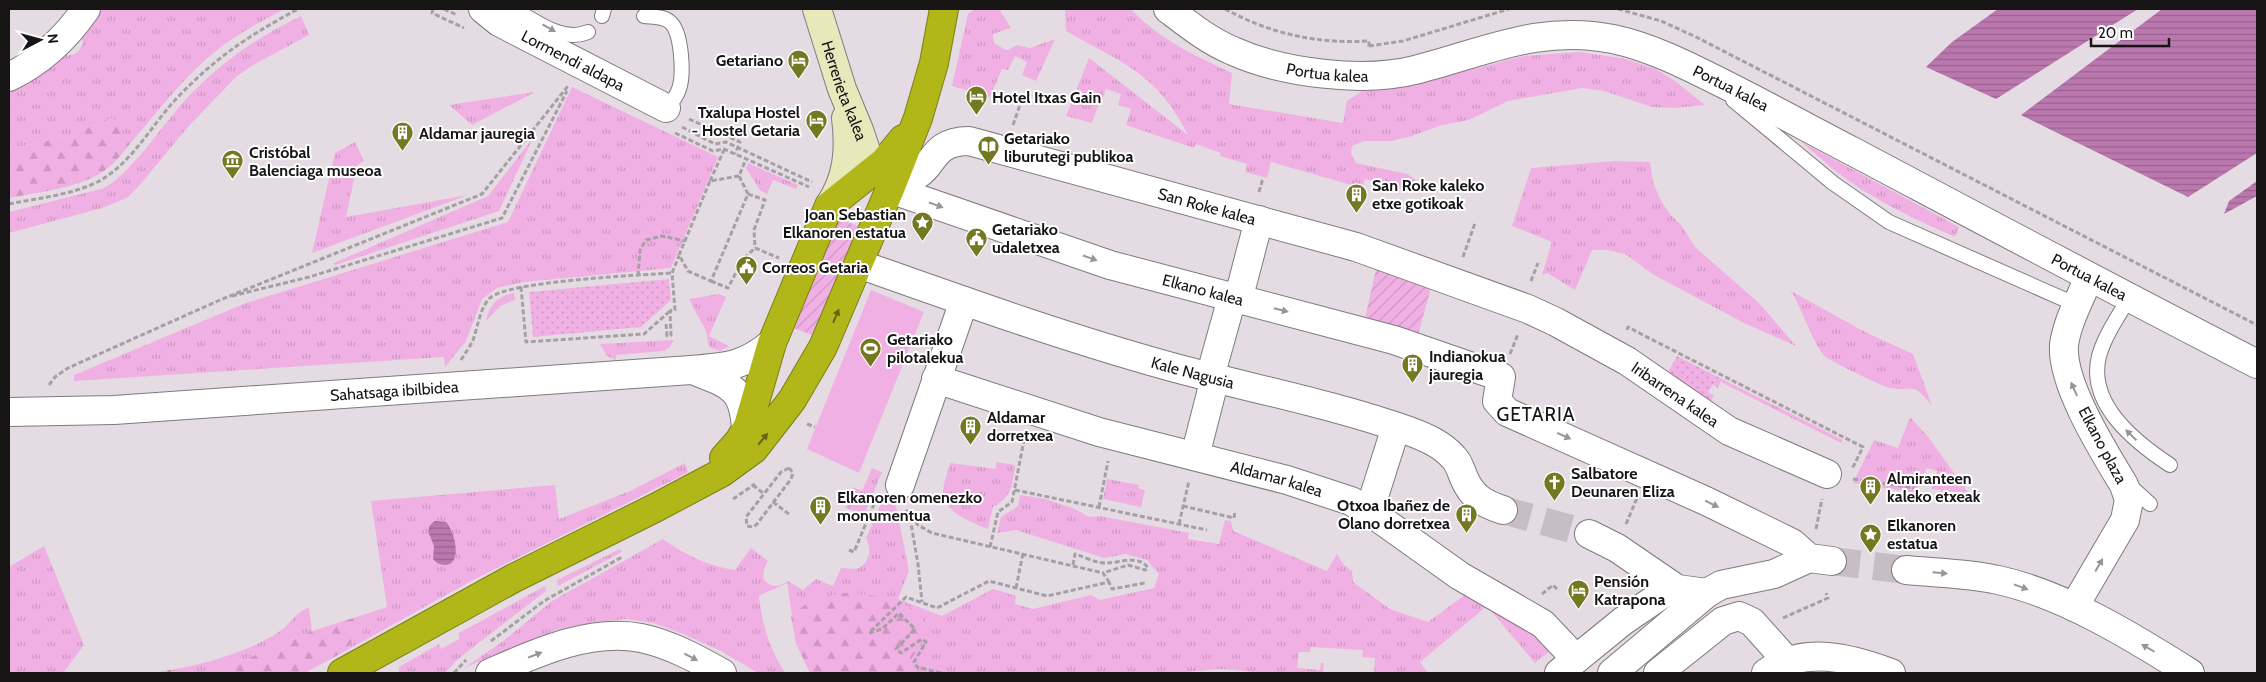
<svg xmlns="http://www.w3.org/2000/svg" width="2266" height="682" viewBox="0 0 2266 682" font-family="Cabin,sans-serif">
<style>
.grass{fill:url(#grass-tufts)}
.forest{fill:url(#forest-firs)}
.park{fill:url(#park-dots)}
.garden{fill:url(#garden-furrows)}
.pitch{fill:#f1b0e4}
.water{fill:url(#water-rules)}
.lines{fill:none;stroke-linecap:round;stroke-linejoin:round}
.street-tunnel{stroke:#c6bec4;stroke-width:28;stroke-dasharray:28 14;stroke-linecap:butt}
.lane-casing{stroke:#80797f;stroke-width:16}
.street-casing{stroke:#80797f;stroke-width:30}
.secondary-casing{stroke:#80797f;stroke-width:30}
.highway-casing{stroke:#7b7e17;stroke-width:30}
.path{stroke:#a69fa5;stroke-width:3;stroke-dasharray:5 2.5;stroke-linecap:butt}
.lane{stroke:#fff;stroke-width:14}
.street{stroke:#fff;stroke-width:28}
.secondary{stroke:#e8e9ba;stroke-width:28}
.highway{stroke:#b1b718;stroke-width:28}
.oneway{fill:#979596}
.oneway2{fill:#646617}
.labels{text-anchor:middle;stroke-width:4;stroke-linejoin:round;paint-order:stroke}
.street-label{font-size:16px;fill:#171416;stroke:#fff}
.poi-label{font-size:16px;font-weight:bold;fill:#171416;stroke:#fff;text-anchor:start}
.quarter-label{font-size:19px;letter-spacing:1px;fill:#171416;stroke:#fff}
</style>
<defs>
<pattern id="grass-tufts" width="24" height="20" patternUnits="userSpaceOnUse" patternTransform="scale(1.25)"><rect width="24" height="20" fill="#f1b0e4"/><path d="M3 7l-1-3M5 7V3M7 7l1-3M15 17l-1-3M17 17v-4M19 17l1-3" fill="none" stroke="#ce96c3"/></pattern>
<pattern id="forest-firs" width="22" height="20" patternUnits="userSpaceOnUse" patternTransform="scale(1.25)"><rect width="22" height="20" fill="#f1b0e4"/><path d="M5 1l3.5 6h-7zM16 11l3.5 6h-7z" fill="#ce96c3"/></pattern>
<pattern id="park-dots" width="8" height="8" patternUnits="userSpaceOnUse" patternTransform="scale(1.25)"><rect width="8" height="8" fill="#f1b0e4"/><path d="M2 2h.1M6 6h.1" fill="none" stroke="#ce96c3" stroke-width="1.8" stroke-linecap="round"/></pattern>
<pattern id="garden-furrows" width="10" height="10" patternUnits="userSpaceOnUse" patternTransform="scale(1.25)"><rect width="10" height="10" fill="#f1b0e4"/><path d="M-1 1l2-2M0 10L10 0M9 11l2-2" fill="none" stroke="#ce96c3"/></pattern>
<pattern id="water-rules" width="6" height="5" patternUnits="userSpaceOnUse" patternTransform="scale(1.25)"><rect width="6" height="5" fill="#bb78af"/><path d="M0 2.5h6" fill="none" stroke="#97618d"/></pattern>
</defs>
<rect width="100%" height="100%" fill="#e5dce3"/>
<path class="grass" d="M 97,9 L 284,9 C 264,20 243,31 225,44 C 188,71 159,110 130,144 L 112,118 L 70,135 L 9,150 L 9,88 L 64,55 C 74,56 80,53 83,42 L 79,32 Z
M 975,9 L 999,9 L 1011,28 L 993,34 L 994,43 L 1004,49 L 1008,50 L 1017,45 L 1030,48 L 1055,39 L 1036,81 L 1022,75 L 1027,62 L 1015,56 L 1008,70 L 1002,69 L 990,97 L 952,86 L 968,14 Z
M 1065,9 L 1131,9 C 1160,40 1194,55 1232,73 L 1229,104 L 1343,123 L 1347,101 L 1362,91 L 1406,86 L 1524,56 L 1579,52 L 1622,58 L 1656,69 L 1675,81 L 1705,105 L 1675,108 L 1652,107 L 1604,91 L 1582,88 L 1508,101 L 1469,120 L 1442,125 L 1412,136 L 1391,141 L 1364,141 L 1352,146 L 1351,154 L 1356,163 L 1407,174 L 1415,179 L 1417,190 L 1392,187 L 1365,179 L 1362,188 L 1271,162 L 1267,178 L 1245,172 L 1247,164 L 1220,156 L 1221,153 L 1196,144 L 1194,148 L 1126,125 L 1131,109 L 1118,105 L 1121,94 L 1106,89 L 1102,100 L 1100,100 L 1092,123 L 1066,116 L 1089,58 L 1188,135 C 1157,73 1122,63 1066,31 Z
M 301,16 L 309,35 L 253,65 L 236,77 L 187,128 L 139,186 L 127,198 L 102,208 L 9,233 L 9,212 L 101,189 C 127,180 165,121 187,98 C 223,61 254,39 301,16 Z
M 572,87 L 718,157 L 671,268 L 524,282 L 497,288 L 482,299 L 466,341 L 445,367 L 444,357 L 74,381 L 74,375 L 246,303 L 508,222 Z
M 535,92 L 472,125 L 449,105 Z
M 533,138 L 499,211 L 335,265 L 334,263 L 488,196 Z
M 1800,141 L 1959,227 L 1955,237 C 1919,221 1884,205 1852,183 C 1834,171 1817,155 1800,141 Z
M 355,142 L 364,161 L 357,165 L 346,217 L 468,195 L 312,253 L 335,153 Z
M 1615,161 L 1650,162 L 1653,182 L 1661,201 L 1670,214 L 1682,226 L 1695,247 L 1759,303 L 1796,346 L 1744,323 L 1654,275 L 1625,254 L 1607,250 L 1592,250 L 1575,290 L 1547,273 L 1542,275 L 1552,242 L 1512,226 L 1531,168 Z
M 748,163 L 798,185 L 796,189 L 773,180 L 767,194 L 760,190 L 746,168 Z
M 1791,291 L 1865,332 L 1913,354 L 1932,406 C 1912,381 1916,392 1890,388 C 1883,387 1835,363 1827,358 C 1815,350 1801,306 1791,291 Z
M 514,293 L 515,300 L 500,306 L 486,321 C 489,304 498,296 514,293 Z
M 719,294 L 726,297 L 709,336 L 729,346 L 720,351 L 709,347 L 706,331 L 689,299 Z
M 674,340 L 670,347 L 664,351 L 616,355 L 616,360 L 607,356 L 600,344 Z
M 1722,379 L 1843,440 L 1841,443 L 1721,382 Z
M 1910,417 L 1929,438 L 1974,501 L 1942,502 L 1941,490 L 1931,489 L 1937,471 L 1927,468 L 1914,493 L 1853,483 L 1874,440 L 1898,448 Z
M 996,462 L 1015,465 C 1012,487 1013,495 993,507 L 988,529 C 971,522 942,512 943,490 C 944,481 948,472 950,463 L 996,469 Z
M 685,463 L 688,472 L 679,477 L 473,580 L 347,650 L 369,613 L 387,607 L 371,501 L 555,485 L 559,519 L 630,491 Z
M 872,468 L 882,472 L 864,515 L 846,508 L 853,487 L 862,491 Z
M 1107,479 L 1139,485 L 1138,488 L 1145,490 L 1141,507 L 1103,499 Z
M 887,491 L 894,496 L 909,571 L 898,599 L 942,616 L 993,589 L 1016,596 L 1015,604 L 1033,609 L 1091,595 L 1100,600 L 1154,588 L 1159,574 L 1147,560 L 1126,554 L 1104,558 L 1016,530 L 997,533 L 1001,517 L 1018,506 L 1020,495 L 1046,499 L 1075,509 L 1089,517 L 1100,516 L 1189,533 L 1188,539 L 1219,544 L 1225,520 L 1231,521 L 1233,531 L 1327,571 L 1337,554 L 1344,565 L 1352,571 L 1353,582 L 1390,609 L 1428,622 L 1473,589 L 1555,647 L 1535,663 L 1487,606 L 1420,662 L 1428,673 L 1374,673 L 1375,658 L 1362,657 L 1363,650 L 1311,647 L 1310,652 L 1299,652 L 1297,668 L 1320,670 L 1321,663 L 1324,663 L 1323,673 L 1270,673 L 1220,669 L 1172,673 L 810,673 L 796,643 L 787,582 C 780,588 769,590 759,596 C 762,625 770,649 785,673 L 758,673 L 721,651 L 683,634 L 653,623 L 626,619 L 596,622 L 559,629 L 464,668 L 502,642 L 552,601 L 663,539 C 685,555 708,566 735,570 L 751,548 L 768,561 L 764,569 L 763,578 C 770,588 778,588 788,581 L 803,590 L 816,579 L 833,586 L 841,568 L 857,569 C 870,563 872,550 866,538 Z
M 44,546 L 84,645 L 63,673 L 9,673 L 9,567 Z
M 620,549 L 622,552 L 558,586 L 557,580 Z
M 545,586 L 546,591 L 458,659 L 445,673 L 399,673 L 399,667 L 439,644 L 441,649 L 459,639 L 459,633 Z
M 309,608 L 312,631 L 213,673 L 150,673 C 192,668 243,655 279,632 C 290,625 296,611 309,608 Z"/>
<path class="forest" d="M 113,117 L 130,144 C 121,155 112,167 99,174 C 76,188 35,193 9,198 L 9,150 L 70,135 Z
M 844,593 C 864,593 927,600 926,630 C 925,641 908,664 902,673 L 810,673 L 796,643 L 791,617 C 806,600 823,597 844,593 Z
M 369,613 L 347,650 L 305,673 L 213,673 L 312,631 Z"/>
<path class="park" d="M 669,279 L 671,300 L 641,327 L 533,337 L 529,292 Z
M 1677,356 L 1722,379 L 1718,388 L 1713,385 L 1708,392 L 1714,396 L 1706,408 L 1664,379 Z"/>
<path class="garden" d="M 838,218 L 860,227 L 814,336 L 789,326 Z
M 1378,260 L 1433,280 L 1417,339 L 1364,323 Z"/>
<path class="pitch" d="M 871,290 L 924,312 L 859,473 L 807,449 Z"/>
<path class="water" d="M 1998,9 L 2138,9 L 1996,99 L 1926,67 L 1952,42 Z
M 2162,9 L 2257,9 L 2257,153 L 2188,197 L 2021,115 Z
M 2257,181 L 2257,196 L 2224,214 L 2229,201 Z
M 435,521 L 446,522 C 457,534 464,574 437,563 L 433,559 L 434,546 L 428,531 L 430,525 Z"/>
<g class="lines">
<path class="street-tunnel" d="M 1503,510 L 1589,534
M 1832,561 L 1906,570"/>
<defs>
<path id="lane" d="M 514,9 C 536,21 562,43 588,32
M 602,16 L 604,9
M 644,16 C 652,17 663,16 670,22 C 682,32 684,75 679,89 C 677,96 671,103 666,108
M 1733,100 L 1833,183 L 1889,222 L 2077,305
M 2129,298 C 2118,317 2105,335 2099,356 C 2087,404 2135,442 2170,465
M 2129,485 L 2150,504"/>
<g id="street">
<path id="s1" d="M 483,9 L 499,22 L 666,108"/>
<path id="s2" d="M 1168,9 C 1189,25 1209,41 1233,51 C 1282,73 1363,83 1415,70 C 1483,53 1539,24 1613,39 C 1650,47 1684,64 1718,81 C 1762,103 1806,127 1850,150 C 1986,222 2121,294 2257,364"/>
<path d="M 9,77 C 40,62 66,38 86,9"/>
<path id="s3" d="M 895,177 C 939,183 921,141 969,141 L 1356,247 L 1528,309 L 1556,322 L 1627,361 L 1729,431 L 1827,474"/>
<path id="s4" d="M 890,189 L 1110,265 L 1394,340 L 1501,377 L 1497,401 L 1507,412 L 1706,501 L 1792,543 L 1809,558 L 1832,561"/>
<path id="s5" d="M 859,264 C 961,300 1063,337 1168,366 C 1248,388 1330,403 1409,431 C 1425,437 1442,444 1454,458 C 1459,463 1461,471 1464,478 C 1472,497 1484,504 1503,510"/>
<path d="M 1238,300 L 1259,220"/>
<path d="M 695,371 C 731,385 744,388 746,430"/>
<path d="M 1210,377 L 1232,298"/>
<path id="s6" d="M 936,379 L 1099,432 L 1287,480 L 1351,501 L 1380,519 L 1460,576 L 1543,624 L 1576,659"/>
<path id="s7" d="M 9,412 L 114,410 L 691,370 C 726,367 744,367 772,343"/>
<path d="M 1195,456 L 1215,378"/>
<path d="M 900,485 L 964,301"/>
<path d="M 1369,512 L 1396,427"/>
<path d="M 1589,534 L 1617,548 L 1677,589"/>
<path d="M 1906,570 C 1936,573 1968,573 1998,580 C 2063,594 2133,637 2190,673"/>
<path d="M 2074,607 L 2125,520 L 2129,500 L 2124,485 C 2104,452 2061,384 2064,345 C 2067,322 2080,299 2089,277"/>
<path d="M 490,673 C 536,653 590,628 641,638 C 670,644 697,659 722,673"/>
<path d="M 1559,673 L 1623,621 L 1664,593 L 1677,589 L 1707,593 L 1721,585 L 1774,574 L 1809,558"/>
<path d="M 1612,673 L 1707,593"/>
<path d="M 1658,673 L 1723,621 L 1739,616 L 1752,622 L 1787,661"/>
<path d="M 1766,673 C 1803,645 1851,658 1891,673"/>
</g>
<g id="secondary">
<path id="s8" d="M 817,9 L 842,89 L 859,130 L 873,171"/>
<path d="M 829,206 C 848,178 850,150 846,118"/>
</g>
<path id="highway" d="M 724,458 L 739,441 L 748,426 L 772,343 L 829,206 L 884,162 L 903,139
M 342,673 L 514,578 L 655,508 L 721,473 L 754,449 L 792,400 L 823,347 L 890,189 L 918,118 L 934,63 L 944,9"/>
</defs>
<use href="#lane" class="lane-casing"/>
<use href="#street" class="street-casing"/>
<use href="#secondary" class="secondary-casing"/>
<use href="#highway" class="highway-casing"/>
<path class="path" d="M 433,9 L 432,13 L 464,28
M 444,9 L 457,15
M 1225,9 C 1271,34 1317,44 1369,41 L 1369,48
M 1618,9 L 1661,21 L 1696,37 L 2257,325
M 1369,46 L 1403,41 L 1509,9
M 689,119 L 740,142 L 735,154
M 1013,125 L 1021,102
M 682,127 L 715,144 L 726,142 L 812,182
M 675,133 L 713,151 L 724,149 L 809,187
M 739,176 L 710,181 L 679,255 L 688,271 L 711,281 L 748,194 L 739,176 L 746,159
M 710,181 L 724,150
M 1259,192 L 1263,178
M 748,194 L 765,200 L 754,230 L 755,248
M 9,204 C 38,198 74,195 101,180 C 132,162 152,125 176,99 C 216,57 248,36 298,9
M 755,248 L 779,258
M 1463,257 L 1475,223
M 638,276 L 640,250 L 646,240 L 662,236 L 685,241
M 711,281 L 728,288 L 743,259 L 755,248
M 1531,281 L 1538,263
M 521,287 L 526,342 L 644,334 L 670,311
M 232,296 L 309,277 L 502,218 L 567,91
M 666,324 L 667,336 L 671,335 L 670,311 L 675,310 L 672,273 L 679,256
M 1627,330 L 1628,327 L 1645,336 L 1863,447 L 1852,469
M 1510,354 L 1518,334
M 461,360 C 465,353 470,347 473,340 C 478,327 480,307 490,298 C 508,281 641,275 672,273
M 49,385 L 55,377 L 68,368 L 220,300 L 482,194 L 568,86
M 807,424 L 815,427
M 789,468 L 793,473 L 791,479 L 757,524 L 753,527 L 747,526 L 746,517 L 781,472 Z
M 1853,479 L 1914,488
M 753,485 L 764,494
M 1015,490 L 1207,530
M 733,499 L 755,484
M 773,502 L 790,515
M 1183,506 L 1234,518 L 1235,511
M 1099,507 L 1108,461
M 906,510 L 918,525 L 932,533 L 1103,573 L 1109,582
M 910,518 L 918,564 L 922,602
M 1179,524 L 1189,481
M 1626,524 L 1637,498
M 1816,529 L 1822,499
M 990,547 L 998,512 L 1012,502 L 1025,435
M 849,550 L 854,552 L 877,497
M 1073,565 L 1075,554 C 1085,557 1097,564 1107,563 C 1119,563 1139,554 1148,568 L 1145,570 L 1128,565 L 1103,573
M 1016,588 L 1023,553
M 1542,594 L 1553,585 L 1559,591
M 1783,618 L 1828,598 L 1826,593
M 491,641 L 544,601 L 622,557
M 169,673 L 169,670
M 454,673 L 466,660
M 941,673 L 917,667 L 914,662 L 926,642 L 922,639 L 901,653 L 896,649 L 915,629 L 899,613 L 882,629 L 869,633 L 906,597 L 937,608 L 989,581 L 1047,596 L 1109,582 L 1112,589 L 1145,583"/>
<use href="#lane" class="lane"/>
<use href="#street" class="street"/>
<use href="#secondary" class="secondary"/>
<use href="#highway" class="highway"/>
</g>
<defs><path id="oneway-solid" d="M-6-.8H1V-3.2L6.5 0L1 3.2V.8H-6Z" transform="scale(1.25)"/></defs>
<g class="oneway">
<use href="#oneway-solid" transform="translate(549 28) rotate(29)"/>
<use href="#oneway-solid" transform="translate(936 205) rotate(19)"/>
<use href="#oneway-solid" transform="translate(1090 258) rotate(19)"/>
<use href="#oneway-solid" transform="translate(1281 310) rotate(14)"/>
<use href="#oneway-solid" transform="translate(2074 389) rotate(-114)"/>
<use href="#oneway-solid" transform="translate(2131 435) rotate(-136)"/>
<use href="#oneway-solid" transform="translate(1564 436) rotate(24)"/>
<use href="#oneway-solid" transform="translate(1712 504) rotate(26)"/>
<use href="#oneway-solid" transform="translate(2099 565) rotate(-60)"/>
<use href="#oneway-solid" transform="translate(1940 573) rotate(5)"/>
<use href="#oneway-solid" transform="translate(2021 587) rotate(20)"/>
<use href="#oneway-solid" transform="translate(2148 648) rotate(-150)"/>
<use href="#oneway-solid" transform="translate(535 655) rotate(-21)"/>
<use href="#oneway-solid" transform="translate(691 657) rotate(27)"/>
</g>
<g class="oneway2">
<use href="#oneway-solid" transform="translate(836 316) rotate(-67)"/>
<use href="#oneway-solid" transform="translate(763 439) rotate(-50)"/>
</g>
<defs>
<symbol id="hotel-pin" viewBox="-11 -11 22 30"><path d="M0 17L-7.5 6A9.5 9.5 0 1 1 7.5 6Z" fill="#747820" stroke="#fff"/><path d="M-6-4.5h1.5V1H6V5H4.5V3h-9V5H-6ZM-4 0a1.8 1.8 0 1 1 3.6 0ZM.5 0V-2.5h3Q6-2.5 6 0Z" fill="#fff"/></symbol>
<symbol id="building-pin" viewBox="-11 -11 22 30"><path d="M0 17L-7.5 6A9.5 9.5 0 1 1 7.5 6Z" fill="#747820" stroke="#fff"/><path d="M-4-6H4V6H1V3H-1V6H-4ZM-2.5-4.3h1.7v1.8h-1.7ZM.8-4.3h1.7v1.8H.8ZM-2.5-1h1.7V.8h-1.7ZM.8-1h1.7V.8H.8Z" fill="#fff"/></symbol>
<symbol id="library-pin" viewBox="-11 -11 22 30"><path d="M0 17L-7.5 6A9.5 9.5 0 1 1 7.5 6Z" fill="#747820" stroke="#fff"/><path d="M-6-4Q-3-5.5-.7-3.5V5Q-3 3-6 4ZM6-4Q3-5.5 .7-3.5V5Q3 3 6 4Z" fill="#fff"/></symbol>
<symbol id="museum-pin" viewBox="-11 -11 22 30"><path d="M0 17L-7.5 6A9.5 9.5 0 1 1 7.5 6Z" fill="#747820" stroke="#fff"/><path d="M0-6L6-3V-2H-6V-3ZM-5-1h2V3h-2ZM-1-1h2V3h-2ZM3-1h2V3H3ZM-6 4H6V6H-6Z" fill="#fff"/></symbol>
<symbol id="sight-pin" viewBox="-11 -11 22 30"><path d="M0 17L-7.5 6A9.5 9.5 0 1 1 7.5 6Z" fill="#747820" stroke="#fff"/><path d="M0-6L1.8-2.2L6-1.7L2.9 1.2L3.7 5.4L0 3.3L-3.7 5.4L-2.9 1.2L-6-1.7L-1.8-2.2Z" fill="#fff"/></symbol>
<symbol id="civic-pin" viewBox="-11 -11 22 30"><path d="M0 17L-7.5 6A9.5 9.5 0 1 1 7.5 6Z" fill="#747820" stroke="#fff"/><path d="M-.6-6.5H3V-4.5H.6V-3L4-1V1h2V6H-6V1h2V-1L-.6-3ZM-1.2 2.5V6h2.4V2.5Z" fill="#fff"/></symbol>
<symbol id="stadium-pin" viewBox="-11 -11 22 30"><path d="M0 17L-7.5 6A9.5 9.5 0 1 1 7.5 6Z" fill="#747820" stroke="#fff"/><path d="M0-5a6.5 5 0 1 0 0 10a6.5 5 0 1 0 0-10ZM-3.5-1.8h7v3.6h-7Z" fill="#fff"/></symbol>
<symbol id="church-pin" viewBox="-11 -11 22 30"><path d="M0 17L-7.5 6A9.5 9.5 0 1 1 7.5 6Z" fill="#747820" stroke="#fff"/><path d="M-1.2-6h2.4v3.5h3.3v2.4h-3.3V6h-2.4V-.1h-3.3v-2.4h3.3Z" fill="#fff"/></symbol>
</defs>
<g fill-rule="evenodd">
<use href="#hotel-pin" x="786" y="48" width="25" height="34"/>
<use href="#hotel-pin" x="964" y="84" width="25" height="34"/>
<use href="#hotel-pin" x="804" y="108" width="25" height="34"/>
<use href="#building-pin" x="390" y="120" width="25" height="34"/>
<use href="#library-pin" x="976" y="134" width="25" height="34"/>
<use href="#museum-pin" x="220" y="148" width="25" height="34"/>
<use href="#building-pin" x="1344" y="182" width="25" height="34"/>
<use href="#sight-pin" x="910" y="210" width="25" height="34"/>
<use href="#civic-pin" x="964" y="226" width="25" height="34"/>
<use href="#civic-pin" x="734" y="254" width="25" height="34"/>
<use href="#stadium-pin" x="858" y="336" width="25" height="34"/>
<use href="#building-pin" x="1400" y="352" width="25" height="34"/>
<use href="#building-pin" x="958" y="414" width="25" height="34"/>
<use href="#church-pin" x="1542" y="470" width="25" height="34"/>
<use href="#building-pin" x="1858" y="474" width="25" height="34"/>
<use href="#building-pin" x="808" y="494" width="25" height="34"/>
<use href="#building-pin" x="1454" y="502" width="25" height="34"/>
<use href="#sight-pin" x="1858" y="522" width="25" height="34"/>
<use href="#hotel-pin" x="1566" y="578" width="25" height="34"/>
</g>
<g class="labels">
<g class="street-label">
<text dy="6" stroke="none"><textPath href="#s1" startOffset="104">Lormendi aldapa</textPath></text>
<text dy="6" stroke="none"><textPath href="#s2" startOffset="175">Portua kalea</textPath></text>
<text dy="6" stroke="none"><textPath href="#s2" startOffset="594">Portua kalea</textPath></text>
<text dy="6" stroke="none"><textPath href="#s8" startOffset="86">Herrerieta kalea</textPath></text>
<text dy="6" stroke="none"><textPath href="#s3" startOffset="334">San Roke kalea</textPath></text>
<text dy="6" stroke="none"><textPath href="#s2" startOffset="999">Portua kalea</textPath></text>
<text dy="6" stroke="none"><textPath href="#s4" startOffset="329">Elkano kalea</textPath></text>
<text dy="6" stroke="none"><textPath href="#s5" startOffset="351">Kale Nagusia</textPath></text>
<text dy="6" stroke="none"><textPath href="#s7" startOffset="386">Sahatsaga ibilbidea</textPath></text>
<text dy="6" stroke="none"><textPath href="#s3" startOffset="842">Iribarrena kalea</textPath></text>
<text transform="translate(2103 445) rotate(62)" y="6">Elkano plaza</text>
<text dy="6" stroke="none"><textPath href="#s6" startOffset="355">Aldamar kalea</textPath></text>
</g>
<g class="poi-label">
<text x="783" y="66" text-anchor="end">Getariano</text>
<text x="992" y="103">Hotel Itxas Gain</text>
<text x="800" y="118" text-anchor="end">Txalupa Hostel<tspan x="800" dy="18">- Hostel Getaria</tspan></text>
<text x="419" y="139">Aldamar jauregia</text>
<text x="1004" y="144">Getariako<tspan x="1004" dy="18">liburutegi publikoa</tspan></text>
<text x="249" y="158">Cristóbal<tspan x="249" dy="18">Balenciaga museoa</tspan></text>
<text x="1372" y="191">San Roke kaleko<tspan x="1372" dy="18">etxe gotikoak</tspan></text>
<text x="906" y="220" text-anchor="end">Joan Sebastian<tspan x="906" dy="18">Elkanoren estatua</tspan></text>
<text x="992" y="235">Getariako<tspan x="992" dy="18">udaletxea</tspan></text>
<text x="762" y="273">Correos Getaria</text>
<text x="887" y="345">Getariako<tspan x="887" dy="18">pilotalekua</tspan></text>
<text x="1429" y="362">Indianokua<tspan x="1429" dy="18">jauregia</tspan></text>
<text x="987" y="423">Aldamar<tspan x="987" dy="18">dorretxea</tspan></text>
<text x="1571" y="479">Salbatore<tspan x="1571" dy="18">Deunaren Eliza</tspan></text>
<text x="1887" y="484">Almiranteen<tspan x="1887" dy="18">kaleko etxeak</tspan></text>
<text x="837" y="503">Elkanoren omenezko<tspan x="837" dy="18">monumentua</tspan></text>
<text x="1450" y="511" text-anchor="end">Otxoa Ibañez de<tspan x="1450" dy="18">Olano dorretxea</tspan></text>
<text x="1887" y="531">Elkanoren<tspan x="1887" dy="18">estatua</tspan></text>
<text x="1594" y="587">Pensión<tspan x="1594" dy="18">Katrapona</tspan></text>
</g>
<g class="quarter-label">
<text x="1536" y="421">GETARIA</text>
</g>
</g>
<rect width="2266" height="682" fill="none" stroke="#171416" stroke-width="20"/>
<g transform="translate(40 40) rotate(84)" stroke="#ffffff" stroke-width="4" paint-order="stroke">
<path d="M0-4L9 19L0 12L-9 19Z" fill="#171416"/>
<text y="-8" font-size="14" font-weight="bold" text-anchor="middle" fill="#171416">N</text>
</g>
<path d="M2091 38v8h78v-8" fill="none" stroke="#171416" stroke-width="2.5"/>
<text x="2098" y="38" font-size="15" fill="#171416" stroke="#ffffff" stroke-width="4" paint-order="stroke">20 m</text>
</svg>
